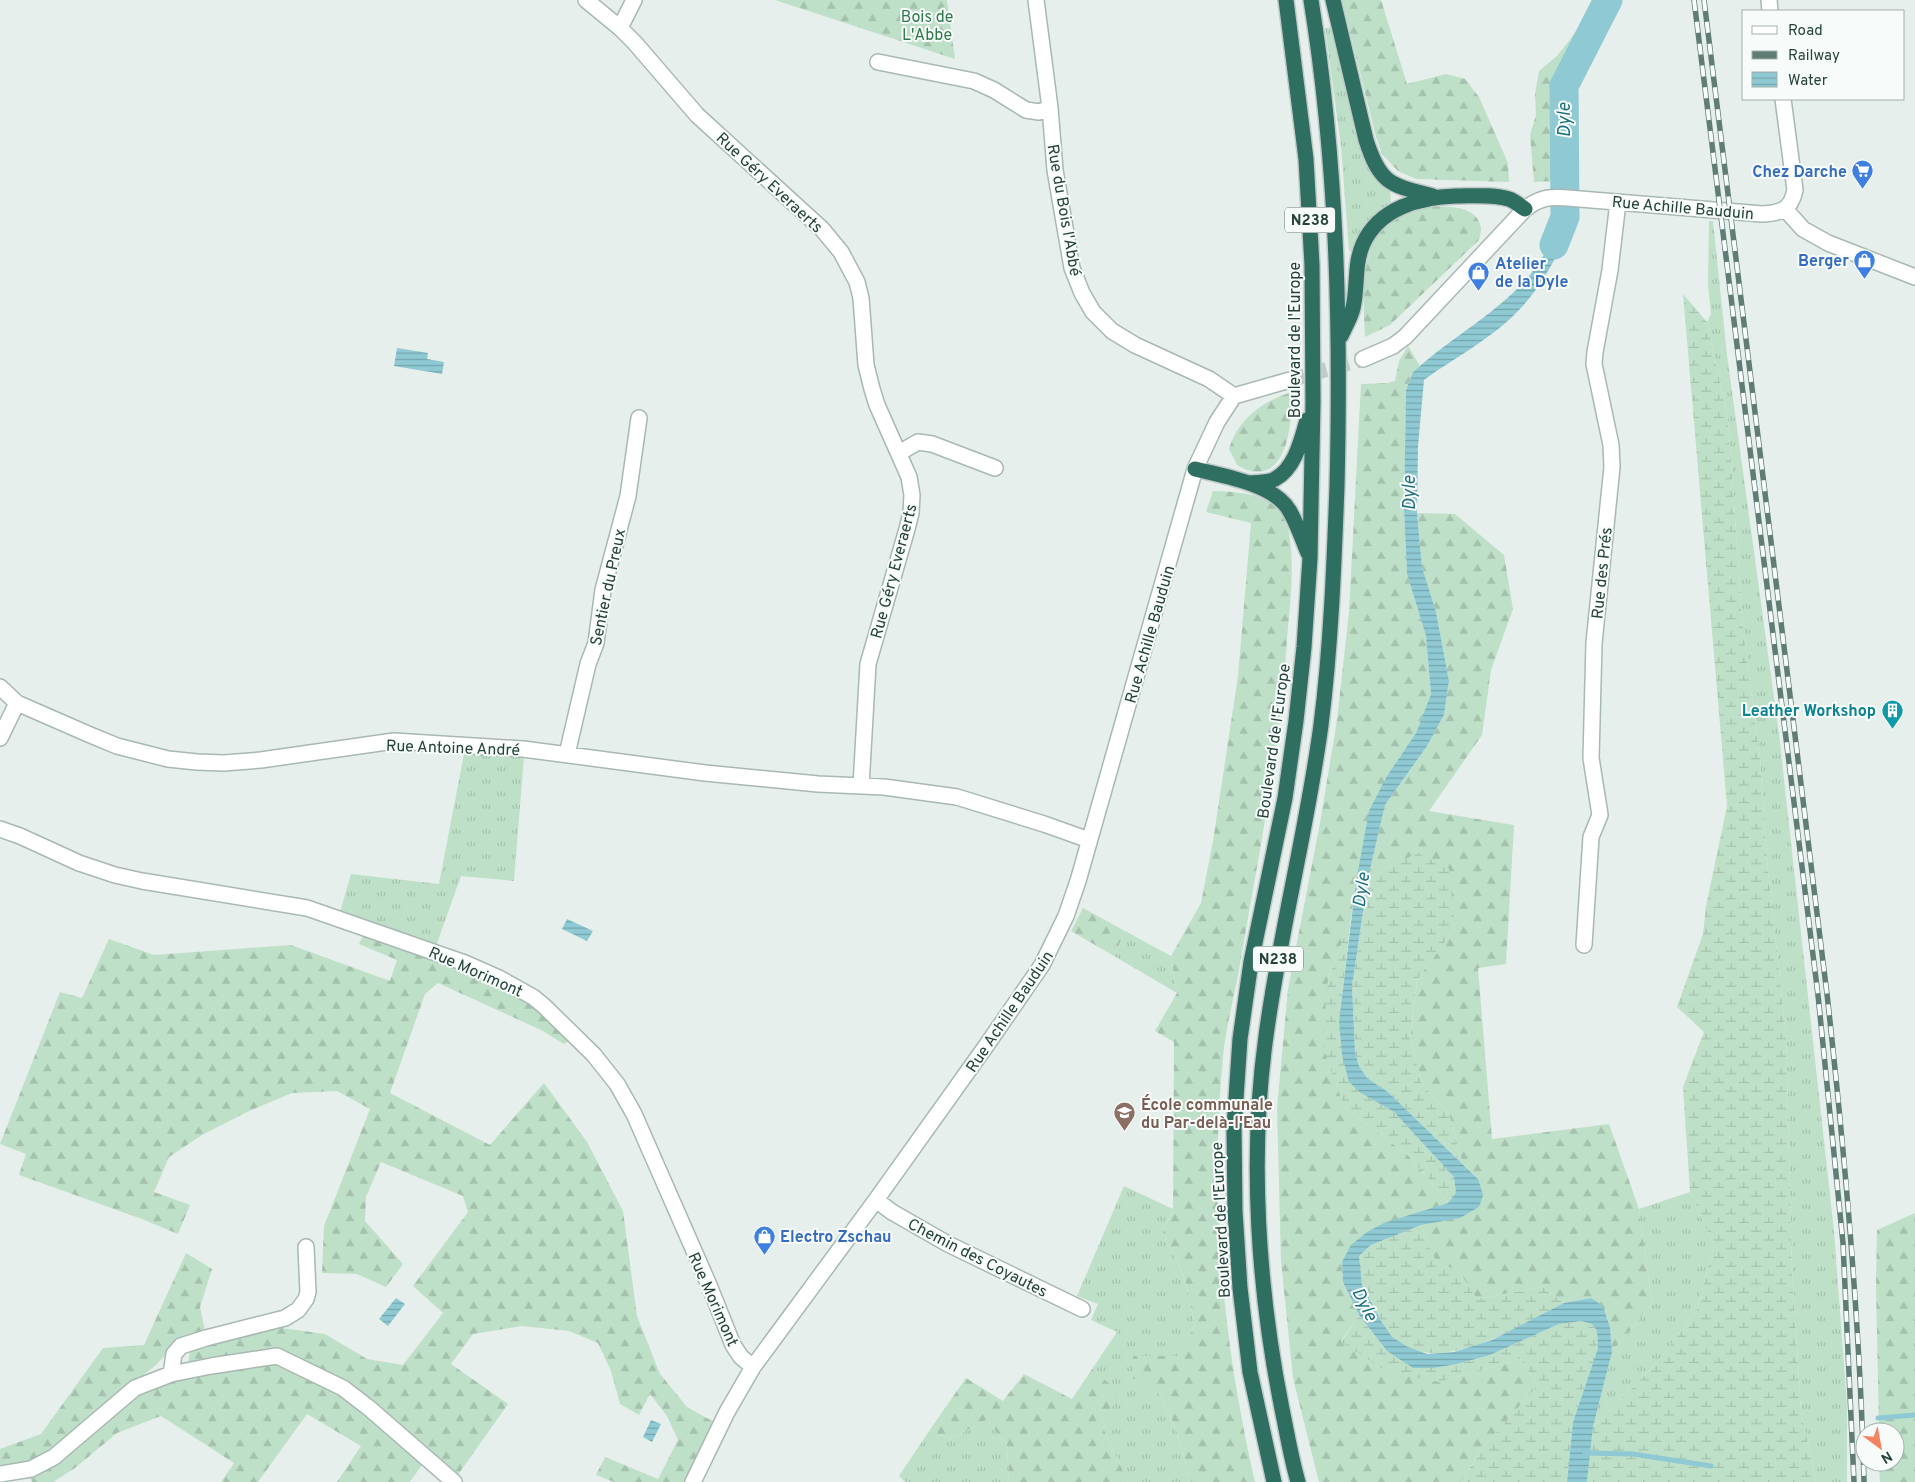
<svg xmlns="http://www.w3.org/2000/svg" width="1915" height="1482" viewBox="0 0 1915 1482" font-family="Overpass,sans-serif">
<style>
.grass{fill:url(#grass-tufts)}
.forest{fill:url(#forest-firs)}
.wetland{fill:url(#wetland-marsh)}
.water{fill:url(#water-rules)}
.lines{fill:none;stroke-linecap:round;stroke-linejoin:round}
.stream{stroke:#8ec9d4;stroke-width:5}
.river{stroke:#8ec9d4;stroke-width:29}
.minor-tunnel{stroke:#bfccc8;stroke-width:15;stroke-dasharray:15 8;stroke-linecap:butt}
.minor-casing{stroke:#a8b8b2;stroke-width:18}
.highway-casing{stroke:#c2cac8;stroke-width:18}
.minor{stroke:#fff;stroke-width:15}
.highway{stroke:#2f6f62;stroke-width:15}
.rail-casing{stroke:#5f7d75;stroke-width:5.5}
.rail{stroke:#f7fbf9;stroke-width:4;stroke-dasharray:11;stroke-linecap:butt}
.labels{text-anchor:middle;stroke-width:4;stroke-linejoin:round;paint-order:stroke}
.shield{fill:#f7fbf9;stroke:#637a73;stroke-width:1}
.shield-label{font-size:15px;font-weight:bold;fill:#24423a}
.park-label{font-size:16px;fill:#2d7a4b;stroke:#f7fbf9}
.shop-label{font-size:16px;font-weight:bold;fill:#366cbe;stroke:#f7fbf9;text-anchor:end}
.street-label{font-size:16px;fill:#24423a;stroke:#f7fbf9}
.culture-label{font-size:16px;font-weight:bold;fill:#0d838f;stroke:#f7fbf9;text-anchor:end}
.education-label{font-size:16px;font-weight:bold;fill:#785e54;stroke:#f7fbf9;text-anchor:start}
.water-label{font-size:18px;font-style:italic;fill:#1c6f80;stroke:#f7fbf9}
</style>
<defs>
<pattern id="grass-tufts" width="24" height="20" patternUnits="userSpaceOnUse" patternTransform="scale(1.25)"><rect width="24" height="20" fill="#bfe0c8"/><path d="M3 7l-1-3M5 7V3M7 7l1-3M15 17l-1-3M17 17v-4M19 17l1-3" fill="none" stroke="#a4c1ad"/></pattern>
<pattern id="forest-firs" width="22" height="20" patternUnits="userSpaceOnUse" patternTransform="scale(1.25)"><rect width="22" height="20" fill="#bfe0c8"/><path d="M5 1l3.5 6h-7zM16 11l3.5 6h-7z" fill="#a4c1ad"/></pattern>
<pattern id="wetland-marsh" width="20" height="14" patternUnits="userSpaceOnUse" patternTransform="scale(1.25)"><rect width="20" height="14" fill="#bfe0c8"/><path d="M1 5h8M5 5V1M11 12h8M15 12V8" fill="none" stroke="#a4c1ad"/></pattern>
<pattern id="water-rules" width="6" height="5" patternUnits="userSpaceOnUse" patternTransform="scale(1.25)"><rect width="6" height="5" fill="#8ec9d4"/><path d="M0 2.5h6" fill="none" stroke="#74a5ad"/></pattern>
</defs>
<rect width="100%" height="100%" fill="#e6efeb"/>
<path class="grass" d="M 1332,27 L 1365,159 C 1372,172 1377,182 1390,191 L 1391,202 L 1373,218 L 1353,250 L 1349,251 L 1341,146 L 1325,28 Z
M 1709,221 L 1713,221 L 1727,355 L 1779,734 L 1834,1231 L 1847,1405 L 1847,1482 L 1816,1482 L 1801,1411 L 1792,1271 L 1786,1034 L 1768,870 L 1760,758 L 1743,629 L 1728,419 L 1707,322 L 1711,314 L 1708,284 Z
M 464,754 L 524,757 L 514,881 L 461,876 L 436,946 L 340,912 L 351,874 L 439,884 Z
M 1125,931 L 1171,956 L 1177,993 L 1114,956 Z
M 1124,1186 L 1173,1209 L 1163,1232 L 1185,1279 L 1195,1325 L 1179,1357 L 1133,1356 L 1133,1377 L 1159,1394 L 1175,1426 L 1191,1482 L 1128,1482 L 1104,1430 L 1117,1391 L 1092,1369 L 1117,1332 L 1091,1320 L 1098,1304 L 1077,1296 Z
M 1690,1192 L 1714,1246 L 1696,1312 L 1655,1365 L 1593,1427 L 1612,1352 L 1652,1304 L 1639,1209 Z
M 986,1420 L 1007,1444 L 1009,1482 L 905,1482 L 899,1476 L 929,1431 L 951,1439 Z"/>
<path class="forest" d="M 775,0 L 947,0 L 955,59 Z
M 1342,0 L 1381,0 L 1407,84 L 1446,74 L 1465,79 L 1479,97 L 1508,163 L 1509,182 L 1416,179 L 1398,171 L 1382,154 L 1376,137 Z
M 1599,0 L 1616,0 L 1578,77 L 1579,180 L 1534,182 L 1530,135 L 1536,115 L 1535,94 L 1539,71 L 1557,56 L 1585,20 L 1596,10 Z
M 1417,207 C 1436,207 1477,201 1481,228 C 1481,231 1480,237 1479,240 L 1390,325 L 1365,337 C 1363,303 1360,249 1386,223 C 1394,216 1407,211 1417,207 Z
M 1408,346 L 1420,366 L 1413,372 L 1406,390 L 1404,509 L 1407,574 L 1426,636 L 1431,694 L 1416,733 L 1387,776 L 1356,882 L 1351,919 L 1328,979 L 1344,1107 L 1409,1156 L 1448,1203 L 1425,1211 L 1342,1262 L 1343,1282 L 1359,1315 L 1341,1341 L 1439,1382 L 1520,1359 L 1538,1385 L 1482,1449 L 1461,1482 L 1319,1482 L 1293,1378 L 1281,1261 L 1277,1108 L 1288,989 L 1320,823 L 1337,720 L 1349,612 L 1361,384 L 1388,383 L 1395,381 L 1399,361 Z
M 1292,392 C 1292,416 1290,479 1251,471 C 1246,470 1241,467 1237,465 L 1229,449 C 1238,419 1263,401 1292,392 Z
M 1213,491 C 1245,492 1282,494 1289,533 C 1295,567 1290,604 1287,639 C 1281,746 1259,852 1241,958 C 1236,991 1226,1024 1223,1057 C 1209,1199 1223,1343 1255,1482 L 1191,1482 L 1175,1426 L 1159,1394 L 1133,1378 L 1133,1356 L 1179,1356 L 1195,1325 L 1185,1279 L 1163,1232 L 1173,1209 L 1174,1042 L 1155,1031 L 1177,993 L 1171,956 L 1201,903 L 1213,841 L 1238,676 L 1251,523 L 1206,512 Z
M 1417,513 L 1455,514 L 1504,555 L 1513,609 L 1491,670 L 1482,735 L 1429,811 L 1514,825 L 1506,964 L 1478,968 L 1492,1139 L 1609,1124 L 1639,1209 L 1652,1304 L 1612,1352 C 1610,1329 1612,1312 1591,1298 L 1564,1303 L 1543,1287 L 1477,1299 L 1458,1270 L 1436,1263 L 1421,1225 L 1460,1217 L 1479,1207 L 1478,1179 L 1462,1163 L 1449,1114 L 1422,1084 L 1410,1038 L 1417,980 L 1455,928 L 1418,853 L 1368,878 L 1385,805 L 1427,746 L 1444,715 L 1449,681 L 1436,612 L 1422,567 Z
M 1083,908 L 1125,931 L 1114,956 L 1071,931 Z
M 365,932 L 503,984 L 537,1005 L 572,1039 L 564,1044 L 541,1030 L 438,983 L 425,994 L 390,1093 L 490,1145 L 544,1083 L 587,1142 L 623,1211 L 637,1316 L 660,1374 L 687,1407 L 714,1422 L 685,1482 L 614,1482 L 596,1475 L 605,1457 L 658,1479 L 678,1440 L 667,1416 L 650,1394 L 639,1415 L 620,1404 L 611,1371 L 598,1343 L 569,1331 L 522,1326 L 473,1334 L 451,1364 L 508,1404 L 457,1476 L 279,1352 L 188,1366 L 190,1349 L 282,1328 L 325,1334 L 367,1359 L 403,1365 L 443,1313 L 413,1286 L 468,1212 L 463,1196 L 381,1162 L 366,1197 L 365,1221 L 403,1264 L 386,1287 L 357,1274 L 322,1273 L 324,1226 L 370,1109 L 337,1091 L 292,1093 L 247,1112 L 202,1135 L 169,1157 L 154,1192 L 190,1205 L 178,1234 L 142,1219 L 19,1175 L 26,1154 L 0,1144 L 60,992 L 82,998 L 109,939 L 154,955 L 291,945 L 390,981 L 397,960 L 359,944 Z
M 1915,1213 L 1915,1482 L 1880,1482 L 1879,1462 L 1895,1462 L 1895,1432 L 1879,1432 L 1876,1286 L 1877,1230 Z
M 186,1253 L 212,1269 L 200,1307 L 205,1331 L 179,1341 L 156,1365 L 31,1466 L 0,1471 L 0,1449 L 41,1434 L 103,1348 L 144,1345 Z
M 277,1361 L 339,1392 L 424,1462 L 410,1482 L 337,1482 L 361,1446 L 307,1414 L 258,1482 L 221,1482 L 234,1463 L 161,1416 L 117,1433 L 75,1468 L 53,1482 L 32,1482 L 29,1474 L 134,1397 L 170,1381 Z
M 1092,1369 L 1118,1391 L 1104,1430 L 1128,1482 L 1009,1482 L 1007,1444 L 986,1420 L 951,1439 L 929,1431 L 966,1378 L 1003,1401 L 1024,1374 L 1072,1399 Z"/>
<path class="wetland" d="M 1683,294 L 1707,322 L 1728,419 L 1743,629 L 1760,758 L 1768,870 L 1786,1034 L 1792,1271 L 1801,1411 L 1816,1482 L 1587,1482 L 1593,1427 L 1655,1365 L 1696,1312 L 1714,1246 L 1690,1192 L 1683,1087 L 1704,1032 L 1677,1007 L 1703,934 L 1706,906 L 1727,806 Z
M 1418,853 L 1449,869 L 1455,928 L 1417,980 L 1410,1038 L 1422,1084 L 1449,1114 L 1462,1163 L 1388,1092 L 1367,1078 L 1359,1066 L 1355,1052 L 1352,986 L 1368,878 Z
M 1351,919 L 1339,1021 L 1361,1093 L 1394,1112 L 1454,1177 L 1456,1193 L 1448,1203 L 1409,1156 L 1344,1107 L 1322,1044 L 1328,979 Z
M 1421,1225 L 1436,1263 L 1458,1270 L 1477,1299 L 1543,1287 L 1564,1303 C 1521,1325 1434,1381 1391,1336 C 1385,1330 1381,1321 1377,1314 C 1372,1305 1366,1296 1363,1287 C 1359,1278 1360,1266 1359,1256 L 1371,1245 Z
M 1359,1315 L 1387,1351 L 1434,1368 L 1457,1364 L 1490,1355 L 1559,1324 L 1581,1321 L 1592,1324 L 1597,1331 L 1598,1348 L 1573,1422 L 1567,1482 L 1461,1482 L 1482,1449 L 1538,1385 L 1520,1359 L 1439,1382 L 1389,1373 L 1341,1342 Z"/>
<path class="water" d="M 1559,209 L 1571,210 C 1572,225 1565,239 1558,253 C 1547,274 1534,295 1517,312 C 1491,339 1454,358 1424,380 L 1418,446 L 1417,513 L 1422,567 L 1436,612 L 1449,681 L 1444,715 L 1427,746 L 1385,805 L 1368,878 L 1352,986 L 1355,1052 L 1359,1066 L 1367,1078 L 1388,1092 L 1478,1179 L 1483,1195 L 1479,1207 L 1460,1218 L 1421,1225 L 1371,1245 L 1359,1256 L 1362,1285 L 1381,1321 L 1392,1337 L 1408,1347 L 1427,1354 L 1454,1352 L 1492,1340 L 1564,1303 L 1591,1298 L 1603,1306 L 1610,1327 L 1612,1352 L 1593,1427 L 1587,1482 L 1567,1482 L 1573,1422 L 1598,1348 L 1597,1331 L 1592,1324 L 1581,1321 L 1559,1324 L 1490,1355 L 1457,1364 L 1434,1368 L 1413,1368 L 1387,1351 L 1359,1315 L 1343,1282 L 1342,1262 L 1351,1245 L 1367,1232 L 1384,1223 L 1448,1203 L 1456,1193 L 1454,1177 L 1394,1112 L 1361,1093 L 1349,1082 L 1342,1055 L 1339,1021 L 1356,882 L 1369,811 L 1387,776 L 1416,733 L 1431,694 L 1426,636 L 1407,574 L 1404,509 L 1406,390 L 1413,372 L 1420,366 C 1472,320 1550,287 1559,209 Z
M 397,348 L 428,353 L 427,359 L 444,362 L 442,374 L 394,366 Z
M 567,919 L 593,931 L 587,941 L 562,929 Z
M 396,1298 L 405,1304 L 388,1326 L 379,1319 Z
M 651,1420 L 661,1424 L 652,1442 L 643,1437 Z"/>
<g class="lines">
<path class="stream" d="M 1878,1418 L 1915,1415
M 1585,1453 L 1633,1454 L 1711,1466"/>
<path class="river" d="M 1554,245 L 1565,217 L 1564,86 L 1608,0"/>
<path class="minor-tunnel" d="M 1290,380 L 1363,359"/>
<defs>
<path id="minor" d="M 586,0 L 620,28 L 635,43 L 697,115 L 822,229 L 841,252 L 857,282 L 861,298 L 866,365 L 872,389 L 877,405 L 909,477 L 912,495 L 911,513 L 907,529 L 868,664 L 861,786
M 1036,0 L 1050,108 L 1055,170 L 1072,268 L 1082,293 L 1093,312 L 1112,331 L 1135,345 L 1209,379 L 1234,396
M 1769,0 L 1770,11
M 620,28 L 634,0
M 878,62 L 974,81 L 994,90 L 1026,110 L 1039,112 L 1050,108
M 1785,209 L 1803,229 L 1828,243 L 1915,277
M 1363,359 L 1393,346 L 1405,337 L 1525,209 C 1544,194 1557,197 1580,199 L 1762,214 C 1781,213 1791,210 1795,190 L 1783,99
M 899,453 L 918,442 L 932,444 L 995,468
M 0,687 L 17,703 L 88,734 L 117,746 L 168,759 L 197,762 L 224,763 L 261,760 L 394,741 L 523,749 L 705,773 L 818,784 L 884,787 L 957,797 L 1044,824 L 1089,840
M 0,738 L 17,703
M 567,754 L 588,664 L 596,643 L 603,590 L 628,496 L 639,418
M 0,829 L 20,836 L 79,863 L 115,875 L 142,881 L 307,908 L 465,963 L 499,978 L 533,997 L 544,1006 L 594,1055 L 617,1084 L 634,1114 L 709,1285 L 733,1345 L 741,1357 L 753,1367
M 1584,945 L 1591,837 L 1600,815 L 1591,758 L 1594,643 L 1612,467 L 1611,445 L 1594,364 L 1595,352 L 1610,270 L 1618,202
M 876,1200 L 892,1212 L 948,1244 L 1082,1309
M 171,1374 L 174,1354 L 181,1346 L 206,1338 L 285,1318 L 298,1310 L 306,1299 L 308,1292 L 306,1247
M 0,1474 L 31,1469 L 54,1457 L 135,1388 L 171,1374 L 211,1366 L 277,1356 L 343,1388 L 369,1408 L 454,1482
M 693,1482 L 727,1412 L 753,1367 L 876,1200 L 986,1046 L 1042,965 L 1066,916 L 1078,881 L 1195,469 L 1217,422 L 1234,396 L 1290,380"/>
<path id="highway" d="M 1333,0 L 1366,140 C 1380,184 1390,185 1433,196
M 1341,336 C 1345,327 1351,317 1353,308 C 1358,287 1354,264 1363,244 C 1379,208 1420,197 1456,196 C 1472,196 1493,194 1509,199 C 1515,201 1520,206 1525,209
M 1195,469 C 1223,476 1274,484 1289,510 C 1297,523 1302,539 1308,553
M 1251,483 C 1258,482 1268,483 1275,479 C 1295,468 1301,441 1307,420
M 1274,1482 L 1250,1372 L 1240,1288 L 1235,1211 L 1234,1128 L 1240,1039 L 1251,962 L 1285,798 L 1296,721 L 1304,647 L 1310,558 L 1313,402 L 1312,265 L 1306,159 L 1286,0
M 1298,1482 C 1291,1458 1287,1433 1282,1409 C 1258,1289 1249,1157 1266,1036 C 1280,931 1307,830 1321,725 C 1331,646 1334,566 1337,486 C 1341,324 1337,161 1311,0"/>
</defs>
<use href="#minor" class="minor-casing"/>
<use href="#highway" class="highway-casing"/>
<use href="#minor" class="minor"/>
<use href="#highway" class="highway"/>
<defs>
<path id="rail" d="M 1694,0 L 1818,995 L 1843,1243 L 1854,1482
M 1704,0 L 1827,994 C 1845,1156 1860,1319 1864,1482"/>
</defs>
<use href="#rail" class="rail-casing"/>
<use href="#rail" class="rail"/>
</g>
<defs>
<symbol id="supermarket-pin" viewBox="-11 -11 22 30"><path d="M0 17L-7.5 6A9.5 9.5 0 1 1 7.5 6Z" fill="#3f7fe0" stroke="#f7fbf9"/><path d="M-6-5.5h2.5l.6 2H6L4.5 2H-2.5L-4.4-4H-6ZM-1.5 3.2a1.3 1.3 0 1 0 .1 0ZM3 3.2a1.3 1.3 0 1 0 .1 0Z" fill="#fff"/></symbol>
<symbol id="shop-pin" viewBox="-11 -11 22 30"><path d="M0 17L-7.5 6A9.5 9.5 0 1 1 7.5 6Z" fill="#3f7fe0" stroke="#f7fbf9"/><path d="M-5-2.5h2.3a2.7 3.5 0 0 1 5.4 0H5L5.5 6h-11ZM-1.5-2.5h3a1.5 2.3 0 0 0-3 0Z" fill="#fff"/></symbol>
<symbol id="building-pin" viewBox="-11 -11 22 30"><path d="M0 17L-7.5 6A9.5 9.5 0 1 1 7.5 6Z" fill="#0f9aa8" stroke="#f7fbf9"/><path d="M-4-6H4V6H1V3H-1V6H-4ZM-2.5-4.3h1.7v1.8h-1.7ZM.8-4.3h1.7v1.8H.8ZM-2.5-1h1.7V.8h-1.7ZM.8-1h1.7V.8H.8Z" fill="#fff"/></symbol>
<symbol id="school-pin" viewBox="-11 -11 22 30"><path d="M0 17L-7.5 6A9.5 9.5 0 1 1 7.5 6Z" fill="#8d6e63" stroke="#f7fbf9"/><path d="M0-5L7-2L0 1L-7-2ZM-4 1L0 2.5L4 1V4Q0 6-4 4Z" fill="#fff"/></symbol>
</defs>
<g fill-rule="evenodd">
<use href="#supermarket-pin" x="1850" y="158" width="25" height="34"/>
<use href="#shop-pin" x="1852" y="248" width="25" height="34"/>
<use href="#shop-pin" x="1466" y="260" width="25" height="34"/>
<use href="#building-pin" x="1880" y="698" width="25" height="34"/>
<use href="#school-pin" x="1112" y="1100" width="25" height="34"/>
<use href="#shop-pin" x="752" y="1224" width="25" height="34"/>
</g>
<g class="labels">
<g class="shield">
<rect x="1285" y="207.5" width="50" height="25" rx="4"/>
<rect x="1253" y="946.5" width="50" height="25" rx="4"/>
</g>
<g class="shield-label">
<text x="1310" y="225">N238</text>
<text x="1278" y="964">N238</text>
</g>
<g class="park-label">
<text x="927" y="22">Bois de<tspan x="927" dy="18">L'Abbe</tspan></text>
</g>
<g class="shop-label">
<text x="1847" y="177">Chez Darche</text>
<text x="1849" y="266">Berger</text>
<text x="1495" y="269" text-anchor="start">Atelier<tspan x="1495" dy="18">de la Dyle</tspan></text>
<text x="780" y="1242" text-anchor="start">Electro Zschau</text>
</g>
<g class="street-label">
<text transform="translate(770 182) rotate(43)" y="6">Rue Géry Everaerts</text>
<text transform="translate(1683 207) rotate(5)" y="6">Rue Achille Bauduin</text>
<text transform="translate(1065 210) rotate(80)" y="6">Rue du Bois l'Abbé</text>
<text transform="translate(1294 340) rotate(-90)" y="6">Boulevard de l'Europe</text>
<text transform="translate(893 571) rotate(-75)" y="6">Rue Géry Everaerts</text>
<text transform="translate(1601 573) rotate(-84)" y="6">Rue des Prés</text>
<text transform="translate(607 587) rotate(-78)" y="6">Sentier du Preux</text>
<text transform="translate(1149 634) rotate(-74)" y="6">Rue Achille Bauduin</text>
<text transform="translate(1273 741) rotate(-82)" y="6">Boulevard de l'Europe</text>
<text transform="translate(453 747) rotate(2)" y="6">Rue Antoine André</text>
<text transform="translate(476 971) rotate(24)" y="6">Rue Morimont</text>
<text transform="translate(1009 1011) rotate(-56)" y="6">Rue Achille Bauduin</text>
<text transform="translate(1220 1220) rotate(-93)" y="6">Boulevard de l'Europe</text>
<text transform="translate(978 1257) rotate(27)" y="6">Chemin des Coyautes</text>
<text transform="translate(714 1299) rotate(66)" y="6">Rue Morimont</text>
</g>
<g class="culture-label">
<text x="1876" y="716">Leather Workshop</text>
</g>
<g class="education-label">
<text x="1141" y="1110">École communale<tspan x="1141" dy="18">du Par-delà-l'Eau</tspan></text>
</g>
<g class="water-label">
<text transform="translate(1564 120) rotate(-90)" y="6">Dyle</text>
<text transform="translate(1409 493) rotate(-90)" y="6">Dyle</text>
<text transform="translate(1361 890) rotate(-82)" y="6">Dyle</text>
<text transform="translate(1365 1304) rotate(63)" y="6">Dyle</text>
</g>
</g>
<rect x="1742" y="10" width="162" height="90" fill="#f7fbf9" stroke="#a3b1ad"/>
<rect x="1752" y="26" width="25" height="8" fill="#ffffff" stroke="#a3b1ad"/>
<text x="1788" y="35" font-size="15" fill="#24423a">Road</text>
<rect x="1752" y="51" width="25" height="8" fill="#5f7d75" stroke="#a3b1ad"/>
<text x="1788" y="60" font-size="15" fill="#24423a">Railway</text>
<rect x="1752" y="72" width="25" height="15" fill="url(#water-rules)" stroke="#a3b1ad"/>
<text x="1788" y="85" font-size="15" fill="#24423a">Water</text>
<g transform="translate(1880 1447) rotate(148)"><circle r="24" fill="#f7fbf9" stroke="#a3b1ad"/>
<path d="M0-4L9 19L0 12L-9 19Z" fill="#f4845f"/>
<text y="-8" font-size="14" font-weight="bold" text-anchor="middle" fill="#24423a">N</text>
</g>
</svg>
